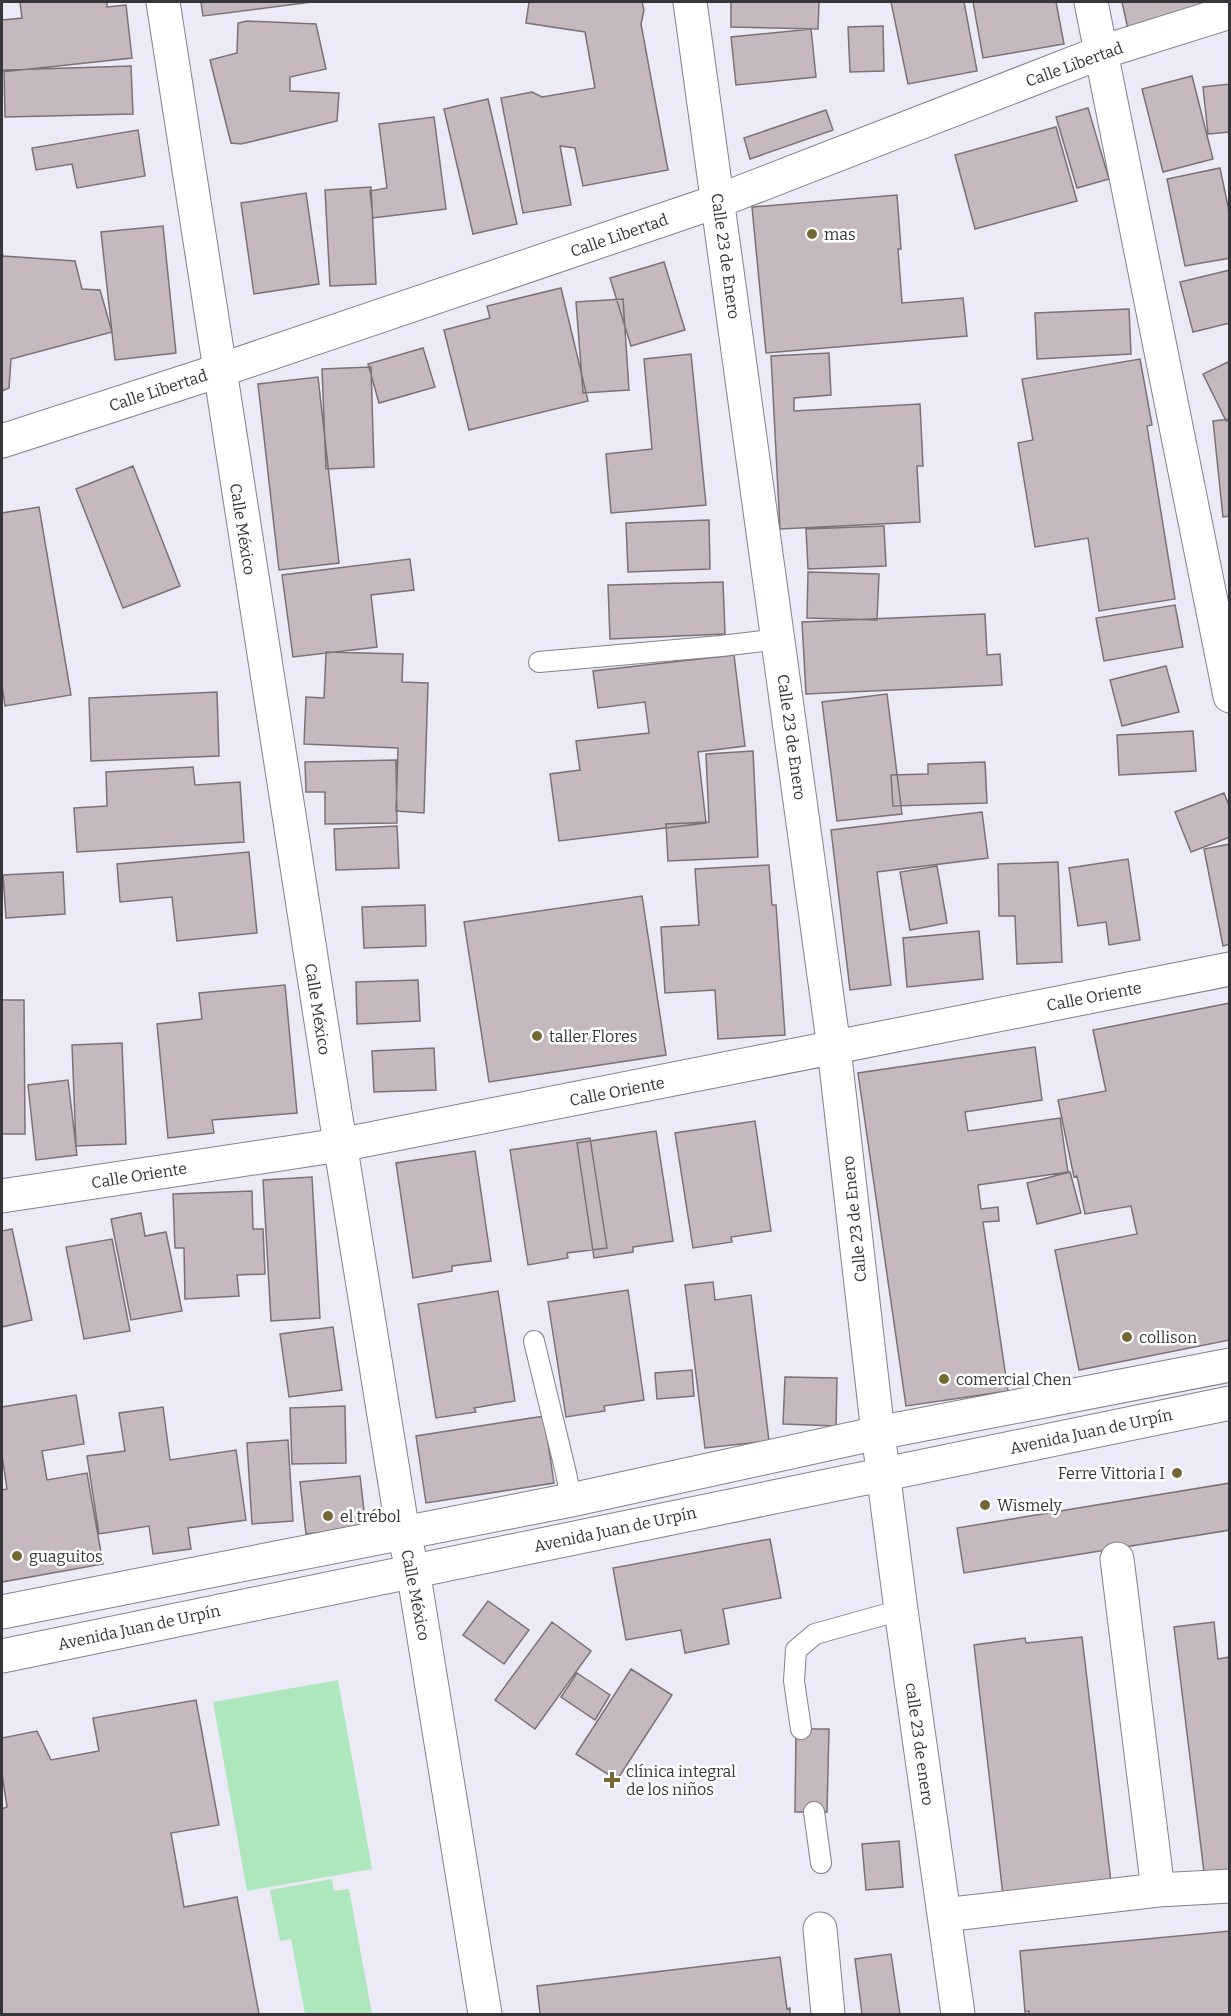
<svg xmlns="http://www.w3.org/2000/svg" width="1231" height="2016" viewBox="0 0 1231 2016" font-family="Bitter,serif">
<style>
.green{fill:#aee6be}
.building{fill:#c5b8bf;stroke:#7c7177;stroke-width:1.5}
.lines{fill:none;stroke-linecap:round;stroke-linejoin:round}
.lane-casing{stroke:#82808b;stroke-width:22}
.street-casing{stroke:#82808b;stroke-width:35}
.lane{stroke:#fff;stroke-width:20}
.street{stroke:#fff;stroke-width:33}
.poi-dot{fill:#746835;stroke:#fff;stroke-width:2}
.labels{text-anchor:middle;stroke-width:5;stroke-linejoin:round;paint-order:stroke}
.street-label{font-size:16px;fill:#36353a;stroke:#fff}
.poi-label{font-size:16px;fill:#36353a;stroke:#fff;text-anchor:start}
</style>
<rect width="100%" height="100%" fill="#edeaf7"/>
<path class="green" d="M 338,1680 L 372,1869 L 247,1891 L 213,1702 Z
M 332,1879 L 334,1891 L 349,1889 L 372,2014 L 305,2014 L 291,1939 L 280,1941 L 270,1890 Z"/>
<path class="building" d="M 20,2 L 107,2 L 107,7 L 126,5 L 132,58 L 2,72 L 2,20 L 22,18 Z
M 201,2 L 312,2 L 203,16 Z
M 529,2 L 642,2 L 644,10 L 641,24 L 668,170 L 583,186 L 575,148 L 560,146 L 571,205 L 523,213 L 501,98 L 532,92 L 542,97 L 595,88 L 585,32 L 526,23 Z
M 731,2 L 819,2 L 818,29 L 731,27 Z
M 891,2 L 964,2 L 977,71 L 908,84 Z
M 973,2 L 1056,2 L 1064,44 L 983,58 Z
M 1122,2 L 1230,2 L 1128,29 Z
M 247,21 L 316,24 L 326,69 L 290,77 L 290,91 L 339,93 L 337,121 L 241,144 L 231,143 L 210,60 L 237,53 L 238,23 Z
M 883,26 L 884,71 L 850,72 L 848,27 Z
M 811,29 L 816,77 L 736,85 L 731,37 Z
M 131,66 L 133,114 L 5,117 L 4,70 Z
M 1192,76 L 1213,159 L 1163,172 L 1142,89 Z
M 1230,84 L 1230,132 L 1208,134 L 1203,87 Z
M 488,99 L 517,224 L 473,234 L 444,109 Z
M 1088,108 L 1109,179 L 1077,188 L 1056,117 Z
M 826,110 L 833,130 L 750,159 L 744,138 Z
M 434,117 L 446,209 L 373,218 L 370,191 L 387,188 L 379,124 Z
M 1056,127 L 1077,201 L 975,229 L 955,155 Z
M 138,130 L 145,176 L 77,188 L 72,164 L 36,170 L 32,148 Z
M 1220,168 L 1230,216 L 1230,258 L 1185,266 L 1167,179 Z
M 371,187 L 376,284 L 330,286 L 325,190 Z
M 306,193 L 319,284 L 254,294 L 241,203 Z
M 897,195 L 901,249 L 898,249 L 902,303 L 963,298 L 967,336 L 766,353 L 752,207 Z
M 163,226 L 176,353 L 115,360 L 101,232 Z
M 2,252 L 3,256 L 75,261 L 82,289 L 100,290 L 112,332 L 11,359 L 9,388 L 2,391 Z
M 664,262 L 685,330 L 631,346 L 610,278 Z
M 1230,270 L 1230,323 L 1193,332 L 1180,282 Z
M 561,288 L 588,401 L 469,430 L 444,330 L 490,318 L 487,306 Z
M 623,299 L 629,390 L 583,393 L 576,302 Z
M 1129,309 L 1131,354 L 1037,359 L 1035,313 Z
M 423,348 L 435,387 L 379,403 L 368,364 Z
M 829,353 L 831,395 L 794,398 L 794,411 L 920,404 L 923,466 L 917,466 L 920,522 L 780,529 L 771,356 Z
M 691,354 L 706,505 L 611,513 L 606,454 L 652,449 L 644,359 Z
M 1140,359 L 1152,425 L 1147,426 L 1175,599 L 1099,611 L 1088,538 L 1035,547 L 1018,443 L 1033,440 L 1022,379 Z
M 1230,361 L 1230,420 L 1226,421 L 1203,374 Z
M 371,367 L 374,467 L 326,469 L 322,369 Z
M 318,377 L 339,563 L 279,570 L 258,384 Z
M 1230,419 L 1230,516 L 1223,517 L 1213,421 Z
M 133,466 L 180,586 L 123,608 L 76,489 Z
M 39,507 L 71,695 L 5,706 L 2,685 L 2,513 Z
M 709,520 L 710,569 L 628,572 L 626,523 Z
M 884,526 L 886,566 L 808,569 L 806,529 Z
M 410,559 L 414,590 L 371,595 L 377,647 L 293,657 L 282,575 Z
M 808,572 L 879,574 L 877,620 L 807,618 Z
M 723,582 L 725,634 L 610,639 L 608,585 Z
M 1175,605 L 1183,647 L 1104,661 L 1096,618 Z
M 985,614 L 987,655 L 1000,654 L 1002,685 L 806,694 L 802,622 Z
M 326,652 L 403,654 L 402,682 L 428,683 L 424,813 L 396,811 L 398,748 L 304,744 L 306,697 L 324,698 Z
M 734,655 L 745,746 L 698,752 L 706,823 L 559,841 L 550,774 L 580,770 L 576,741 L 649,733 L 645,702 L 598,708 L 593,671 Z
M 1166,666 L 1179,712 L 1122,726 L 1110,680 Z
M 217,692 L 219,756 L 91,761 L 89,698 Z
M 887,694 L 902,814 L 837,821 L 822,702 Z
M 1193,731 L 1196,771 L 1119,775 L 1117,735 Z
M 753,751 L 758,857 L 668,861 L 666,824 L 709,822 L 706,754 Z
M 396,760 L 397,823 L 325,824 L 325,792 L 306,792 L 305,762 Z
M 985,762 L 987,803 L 893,806 L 891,775 L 928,774 L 928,764 Z
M 193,767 L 195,785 L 240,782 L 244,842 L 77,852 L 74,808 L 107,806 L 106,772 Z
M 1224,793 L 1230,808 L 1230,837 L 1191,852 L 1175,812 Z
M 982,812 L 988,858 L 877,872 L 891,985 L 850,990 L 831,830 Z
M 397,826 L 399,868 L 336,870 L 334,829 Z
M 1230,844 L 1230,944 L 1223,946 L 1204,849 Z
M 249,852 L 257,933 L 177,941 L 172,897 L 120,902 L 117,864 Z
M 1128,859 L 1140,940 L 1109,945 L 1106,922 L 1078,926 L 1069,868 Z
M 1058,862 L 1062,962 L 1017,964 L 1015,916 L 999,916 L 998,864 Z
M 769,865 L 772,905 L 776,905 L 785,1035 L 718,1039 L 715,990 L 665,993 L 661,927 L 699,925 L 695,869 Z
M 937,866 L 947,923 L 910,930 L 900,872 Z
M 63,872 L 65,914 L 6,918 L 3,875 Z
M 642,896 L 666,1055 L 489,1082 L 464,922 Z
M 425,905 L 426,946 L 364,948 L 362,907 Z
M 979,931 L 983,979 L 907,987 L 903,938 Z
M 418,980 L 420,1021 L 357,1024 L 356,982 Z
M 285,985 L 297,1113 L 212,1120 L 214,1133 L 168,1138 L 157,1024 L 202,1019 L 199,993 Z
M 2,1000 L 24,1000 L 25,1134 L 2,1134 Z
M 1230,1003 L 1230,1340 L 1079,1370 L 1055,1250 L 1137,1234 L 1131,1206 L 1085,1214 L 1077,1176 L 1074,1177 L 1058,1100 L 1106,1091 L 1093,1030 Z
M 122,1043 L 126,1144 L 76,1146 L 72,1045 Z
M 1035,1047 L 1042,1100 L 965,1112 L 968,1131 L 1060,1118 L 1068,1172 L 978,1185 L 981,1209 L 998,1207 L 999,1221 L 983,1222 L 1008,1391 L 906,1406 L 858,1073 Z
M 434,1048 L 436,1090 L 374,1092 L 372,1051 Z
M 68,1080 L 77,1155 L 36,1160 L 28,1085 Z
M 755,1121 L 771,1231 L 731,1237 L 732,1242 L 693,1248 L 675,1133 Z
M 656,1131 L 673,1241 L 633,1247 L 633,1252 L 594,1258 L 577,1143 Z
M 590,1138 L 607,1248 L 567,1253 L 568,1258 L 528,1265 L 510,1150 Z
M 475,1151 L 491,1261 L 452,1266 L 452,1271 L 413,1278 L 396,1163 Z
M 1070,1172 L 1081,1213 L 1037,1224 L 1027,1183 Z
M 312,1177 L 320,1318 L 271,1321 L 263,1180 Z
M 252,1191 L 253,1229 L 263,1229 L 265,1274 L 237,1275 L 239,1296 L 185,1299 L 184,1248 L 175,1248 L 173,1194 Z
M 141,1213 L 145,1236 L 166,1232 L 182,1311 L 131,1320 L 111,1219 Z
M 12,1229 L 32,1320 L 2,1327 L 2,1231 Z
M 112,1239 L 130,1331 L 84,1339 L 66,1247 Z
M 713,1282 L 715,1300 L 751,1295 L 769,1441 L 705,1448 L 685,1285 Z
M 628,1290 L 644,1400 L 604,1406 L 605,1411 L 566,1417 L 548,1302 Z
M 498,1291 L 515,1401 L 474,1408 L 476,1412 L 436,1418 L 418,1304 Z
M 333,1327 L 342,1390 L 289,1397 L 280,1334 Z
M 692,1370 L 694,1396 L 657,1399 L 655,1373 Z
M 785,1377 L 837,1378 L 836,1426 L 783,1424 Z
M 76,1395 L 84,1444 L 42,1451 L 47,1480 L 87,1473 L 103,1564 L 2,1582 L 2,1490 L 7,1489 L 2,1455 L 2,1407 Z
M 345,1406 L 346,1463 L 292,1464 L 290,1408 Z
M 163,1407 L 170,1460 L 236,1450 L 246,1520 L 188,1528 L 191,1549 L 153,1554 L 149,1526 L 99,1534 L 87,1456 L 125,1451 L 119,1413 Z
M 544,1416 L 554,1483 L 426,1503 L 416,1436 Z
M 288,1440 L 293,1521 L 252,1524 L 247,1443 Z
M 360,1476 L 366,1528 L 306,1534 L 300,1482 Z
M 1230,1483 L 1230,1530 L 964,1573 L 957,1528 Z
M 770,1539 L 781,1598 L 723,1609 L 729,1644 L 685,1653 L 681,1630 L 626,1640 L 613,1568 Z
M 488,1601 L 529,1630 L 504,1664 L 463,1635 Z
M 552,1622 L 591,1651 L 535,1729 L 495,1700 Z
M 1214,1622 L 1218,1659 L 1230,1657 L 1230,1869 L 1204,1872 L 1174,1627 Z
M 1082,1637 L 1111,1882 L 1003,1895 L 974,1645 L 1025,1638 L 1026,1643 Z
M 631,1669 L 672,1695 L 617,1780 L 576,1754 Z
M 577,1673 L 610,1695 L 595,1720 L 561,1697 Z
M 196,1700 L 219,1825 L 171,1833 L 184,1907 L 237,1897 L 259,2014 L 2,2014 L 2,1809 L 7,1807 L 2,1774 L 2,1738 L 37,1731 L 51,1760 L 99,1751 L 93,1718 Z
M 796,1729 L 829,1729 L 827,1812 L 795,1812 Z
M 899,1841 L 903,1887 L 866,1890 L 862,1844 Z
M 1230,1931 L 1230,2014 L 1029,2014 L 1029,2011 L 1025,2012 L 1020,1951 Z
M 891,1954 L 900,2014 L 862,2014 L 855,1959 Z
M 780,1957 L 787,2009 L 790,2008 L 790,2014 L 540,2014 L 537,1986 Z"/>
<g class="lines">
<defs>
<path id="lane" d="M 539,662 L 721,646 L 779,639
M 534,1341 L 566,1473 L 571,1500
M 801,1729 L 794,1681 L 796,1650 L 815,1634 L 901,1610
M 814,1812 L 821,1863"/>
<path id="street" d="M 163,2 C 239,512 320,1023 403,1533 L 413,1570 L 485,2014
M 690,2 L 834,1048 L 878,1433 L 901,1610 L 958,2014
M 1091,2 L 1230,696
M 2,441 L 218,371 L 718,201 L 1102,52 L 1230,12
M 2,1196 L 340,1145 L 1230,969
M 1117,1559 L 1158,1890
M 2,1612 L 571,1500 L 878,1433 L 1230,1365
M 2,1656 L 1230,1403
M 944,1915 L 1158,1890 L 1230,1886
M 820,1929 L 828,2014"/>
</defs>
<use href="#lane" class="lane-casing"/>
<use href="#street" class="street-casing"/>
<use href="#lane" class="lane"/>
<use href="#street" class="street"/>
</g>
<g class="poi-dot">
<circle cx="812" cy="234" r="6"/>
<circle cx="537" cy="1036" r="6"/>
<circle cx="1127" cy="1337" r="6"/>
<circle cx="944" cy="1379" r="6"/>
<circle cx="1177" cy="1473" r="6"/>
<circle cx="985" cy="1505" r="6"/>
<circle cx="328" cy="1516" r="6"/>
<circle cx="17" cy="1556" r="6"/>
<path d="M609 1771h6v6h6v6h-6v6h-6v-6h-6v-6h6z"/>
</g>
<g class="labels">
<g class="street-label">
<text transform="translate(1074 64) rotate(-20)" y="6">Calle Libertad</text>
<text transform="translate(619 235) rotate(-19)" y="6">Calle Libertad</text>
<text transform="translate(726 256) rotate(82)" y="6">Calle 23 de Enero</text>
<text transform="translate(158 390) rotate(-18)" y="6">Calle Libertad</text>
<text transform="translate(243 529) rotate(81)" y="6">Calle México</text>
<text transform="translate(792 737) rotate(82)" y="6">Calle 23 de Enero</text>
<text transform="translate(1094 996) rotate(-11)" y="6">Calle Oriente</text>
<text transform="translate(318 1009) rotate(81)" y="6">Calle México</text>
<text transform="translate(617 1091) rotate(-11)" y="6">Calle Oriente</text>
<text transform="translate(139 1175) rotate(-9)" y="6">Calle Oriente</text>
<text transform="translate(854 1219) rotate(-96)" y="6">Calle 23 de Enero</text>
<text transform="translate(1091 1431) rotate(-12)" y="6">Avenida Juan de Urpín</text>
<text transform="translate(615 1529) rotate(-12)" y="6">Avenida Juan de Urpín</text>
<text transform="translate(416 1595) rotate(79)" y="6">Calle México</text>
<text transform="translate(139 1627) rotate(-12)" y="6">Avenida Juan de Urpín</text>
<text transform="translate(920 1744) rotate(82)" y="6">calle 23 de enero</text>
</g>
<g class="poi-label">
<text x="824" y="240">mas</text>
<text x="549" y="1042">taller Flores</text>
<text x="1139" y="1343">collison</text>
<text x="956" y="1385">comercial Chen</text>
<text x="1165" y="1479" text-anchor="end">Ferre Vittoria I</text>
<text x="997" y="1511">Wismely</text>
<text x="340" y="1522">el trébol</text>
<text x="29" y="1562">guaguitos</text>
<text x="626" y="1777">clínica integral<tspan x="626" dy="18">de los niños</tspan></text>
</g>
</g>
<rect width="1231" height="2016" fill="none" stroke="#36353a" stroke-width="6"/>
</svg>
